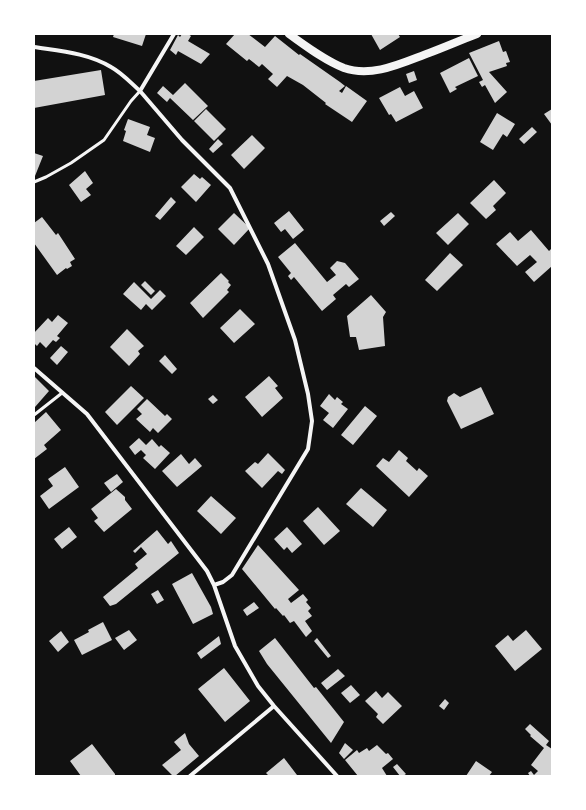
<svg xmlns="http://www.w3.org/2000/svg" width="586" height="810" viewBox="0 0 586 810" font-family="Barlow,sans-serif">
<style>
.building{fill:#d3d3d3}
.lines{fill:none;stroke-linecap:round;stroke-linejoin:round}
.service{stroke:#f5f5f5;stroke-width:3}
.minor{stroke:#f5f5f5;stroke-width:4}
.secondary{stroke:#f5f5f5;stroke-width:8}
</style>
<rect width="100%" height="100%" fill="#111"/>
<path class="building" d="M 114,34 L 146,34 L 142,46 L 113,37 Z
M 182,34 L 188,34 L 191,36 L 188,41 L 210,54 L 201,64 L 178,51 L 176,55 L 170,50 L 178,35 L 180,37 Z
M 235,34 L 248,34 L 265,47 L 275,36 L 299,55 L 300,54 L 340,82 L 345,86 L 339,91 L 342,93 L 346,86 L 367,101 L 352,122 L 325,104 L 326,103 L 303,85 L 287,76 L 277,87 L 268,79 L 273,74 L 262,64 L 259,67 L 249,59 L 247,61 L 226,44 Z
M 371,34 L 398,34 L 400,37 L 380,50 Z
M 499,41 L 503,52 L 506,51 L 510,62 L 506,63 L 507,66 L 489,72 L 507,92 L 495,103 L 485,85 L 482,87 L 479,82 L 483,80 L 469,53 Z
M 469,58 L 478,76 L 455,87 L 457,89 L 450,93 L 440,73 Z
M 101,70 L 105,95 L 34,108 L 34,81 Z
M 414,71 L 417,80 L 409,83 L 406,74 Z
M 185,83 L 208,106 L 193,120 L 170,98 L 167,102 L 157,93 L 163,86 L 173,95 Z
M 400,87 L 405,96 L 414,91 L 423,108 L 396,122 L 391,114 L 389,115 L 379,98 Z
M 206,109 L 226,129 L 214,141 L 194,121 Z
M 552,109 L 552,125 L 544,114 Z
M 497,113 L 515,124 L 507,137 L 503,134 L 493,150 L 480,142 Z
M 128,119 L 150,127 L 147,135 L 155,138 L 150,152 L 123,141 L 126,131 L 124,130 Z
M 532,127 L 537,132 L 524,144 L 519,139 Z
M 252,135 L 265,148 L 244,169 L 231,155 Z
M 218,139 L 223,144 L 213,153 L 209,149 Z
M 34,153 L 43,156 L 35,176 L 34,175 Z
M 85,171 L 93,183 L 86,189 L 91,195 L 81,202 L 69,185 Z
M 194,174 L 200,179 L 202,177 L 211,185 L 196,202 L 181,187 Z
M 494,180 L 506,193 L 493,206 L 496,210 L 486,219 L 470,203 Z
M 171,197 L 176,202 L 160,220 L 155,216 Z
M 289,211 L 304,230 L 293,239 L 285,229 L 281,232 L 274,223 Z
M 391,212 L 395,216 L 384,226 L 380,221 Z
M 234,213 L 250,228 L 234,245 L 218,229 Z
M 458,213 L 469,224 L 448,245 L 436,233 Z
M 42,217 L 56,235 L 58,233 L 75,259 L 70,262 L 72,266 L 67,269 L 66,268 L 57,275 L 34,243 L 34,223 Z
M 194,227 L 204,237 L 186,255 L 176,246 Z
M 531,230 L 549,251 L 552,248 L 552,266 L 534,282 L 525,272 L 537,262 L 530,255 L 517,266 L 496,244 L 510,232 L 518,241 Z
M 295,243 L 327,282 L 336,275 L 330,268 L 337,261 L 345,263 L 359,279 L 349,287 L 346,284 L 333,295 L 336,299 L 322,311 L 294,277 L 291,280 L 288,276 L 291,273 L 278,257 Z
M 450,253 L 463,265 L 437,291 L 425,280 Z
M 221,273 L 229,281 L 228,282 L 231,285 L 227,290 L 229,292 L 203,318 L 190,303 Z
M 145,281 L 155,291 L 151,295 L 141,285 Z
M 134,282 L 151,299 L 160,290 L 166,296 L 152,310 L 146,304 L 141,310 L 123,294 Z
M 371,295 L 386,312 L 383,317 L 385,346 L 359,350 L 356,337 L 350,337 L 347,316 Z
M 240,309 L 255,324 L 234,343 L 220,328 Z
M 58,315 L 68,323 L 57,336 L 60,338 L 56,342 L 53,340 L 46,348 L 40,342 L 37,346 L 34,343 L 34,333 L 48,318 L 52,322 Z
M 127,329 L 144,346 L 138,351 L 140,354 L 129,366 L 110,347 Z
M 61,346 L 68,352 L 57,365 L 50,358 Z
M 165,355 L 177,369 L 172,374 L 159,361 Z
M 34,376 L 49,391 L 35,407 L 34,406 Z
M 269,376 L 278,386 L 275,388 L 283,398 L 262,417 L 245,397 Z
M 131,386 L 144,398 L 117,425 L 105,412 Z
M 481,387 L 494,414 L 461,429 L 447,401 L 448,397 L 454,393 L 460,397 Z
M 329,394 L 335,400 L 337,397 L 343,402 L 341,404 L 348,409 L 333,428 L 323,420 L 329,413 L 320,406 Z
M 213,395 L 218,400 L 213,404 L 208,399 Z
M 147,399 L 165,416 L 167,414 L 172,419 L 158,433 L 153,428 L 150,432 L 136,419 L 142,414 L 137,409 Z
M 365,406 L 377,416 L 353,445 L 341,435 Z
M 46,412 L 61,430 L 44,445 L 47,449 L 34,459 L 34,423 Z
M 139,438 L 146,445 L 152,439 L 159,447 L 161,445 L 170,453 L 155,469 L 143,458 L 146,455 L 141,450 L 135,455 L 129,447 Z
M 399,450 L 408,458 L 406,461 L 417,471 L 419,468 L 428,476 L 409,497 L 376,466 L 383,458 L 389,462 Z
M 268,453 L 285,470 L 282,474 L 278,471 L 262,488 L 245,471 L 255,462 L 258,464 Z
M 181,454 L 189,464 L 195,458 L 202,466 L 177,487 L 162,471 Z
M 65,467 L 79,487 L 49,509 L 40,496 L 53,486 L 48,479 Z
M 117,474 L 123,482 L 111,492 L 104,483 Z
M 361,488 L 387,510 L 373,527 L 346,504 Z
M 116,489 L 125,497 L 125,500 L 132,509 L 104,532 L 94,521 L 98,518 L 91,509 Z
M 211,496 L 236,518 L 221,534 L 197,511 Z
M 318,507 L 340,531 L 324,545 L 303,521 Z
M 69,527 L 77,537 L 62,549 L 54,539 Z
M 287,527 L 302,544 L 292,553 L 287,547 L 284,550 L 274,539 Z
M 157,530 L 168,544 L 171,541 L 179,553 L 116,604 L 110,606 L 103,597 L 138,568 L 135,564 L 147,554 L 141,547 L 135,553 L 133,551 Z
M 258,545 L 299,590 L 288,599 L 291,603 L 303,594 L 308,600 L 306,602 L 311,608 L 308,611 L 312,616 L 305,621 L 312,631 L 306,637 L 294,621 L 290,623 L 284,615 L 283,616 L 276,608 L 275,609 L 242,569 Z
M 192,573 L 211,607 L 213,614 L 193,624 L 172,584 Z
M 158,590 L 164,600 L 157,604 L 151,594 Z
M 254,602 L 259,608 L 247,616 L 243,610 Z
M 103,622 L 112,640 L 82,655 L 74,640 L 89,632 L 88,630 Z
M 129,630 L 137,640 L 124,650 L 115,638 Z
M 526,630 L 542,649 L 515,671 L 495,646 L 508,635 L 513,641 Z
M 61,631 L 69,642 L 58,652 L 49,641 Z
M 219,636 L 221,644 L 201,659 L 197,653 Z
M 275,638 L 314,688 L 316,687 L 344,722 L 331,743 L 267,664 L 259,651 Z
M 317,638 L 331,656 L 328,658 L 314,641 Z
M 224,668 L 250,701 L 225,722 L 198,689 Z
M 338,669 L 345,676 L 327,690 L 321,683 Z
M 351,685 L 360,695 L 350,703 L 341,693 Z
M 376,691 L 382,698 L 388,692 L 402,706 L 383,724 L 376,717 L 378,714 L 365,701 Z
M 445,699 L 449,703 L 444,710 L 439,706 Z
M 530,724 L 549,741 L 546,745 L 552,749 L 552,776 L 530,776 L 528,773 L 531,771 L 534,775 L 538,771 L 531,765 L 544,748 L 530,736 L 531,735 L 525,729 Z
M 185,733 L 189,744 L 199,756 L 175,776 L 173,776 L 162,765 L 181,750 L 174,742 Z
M 345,743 L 353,750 L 344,759 L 339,753 Z
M 92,744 L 115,774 L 115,776 L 81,776 L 70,761 Z
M 377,745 L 386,754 L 388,753 L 393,759 L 382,768 L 387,776 L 358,776 L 345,760 L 357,750 L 359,753 L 367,748 L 369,751 Z
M 284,758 L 297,775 L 296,776 L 269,776 L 266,773 Z
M 476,761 L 492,772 L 489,776 L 466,776 Z
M 397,764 L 406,774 L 403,776 L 400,776 L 393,767 Z"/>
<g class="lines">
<path class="service" d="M 34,182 L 46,177 L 71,163 L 104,140 L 131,101 L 140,91
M 34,415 L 62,393"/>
<path class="minor" d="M 174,34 L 140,91 L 182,140 L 230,188 L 268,264 L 295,340 L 308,394 L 312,421 L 308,449 L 232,575 L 223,582 L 214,585
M 34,47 C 60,51 88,53 111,67 C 122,73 131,83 140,91
M 34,368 L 87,414 L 207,571 L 214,585 L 235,646 L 258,686 L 274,706 L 337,776
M 190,776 L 274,706"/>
<path class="secondary" d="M 289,34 C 306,46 324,60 344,68 C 372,78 402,63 429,53 C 445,47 461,40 477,34"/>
</g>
<rect width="586" height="810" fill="none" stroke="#ffffff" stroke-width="70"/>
</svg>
